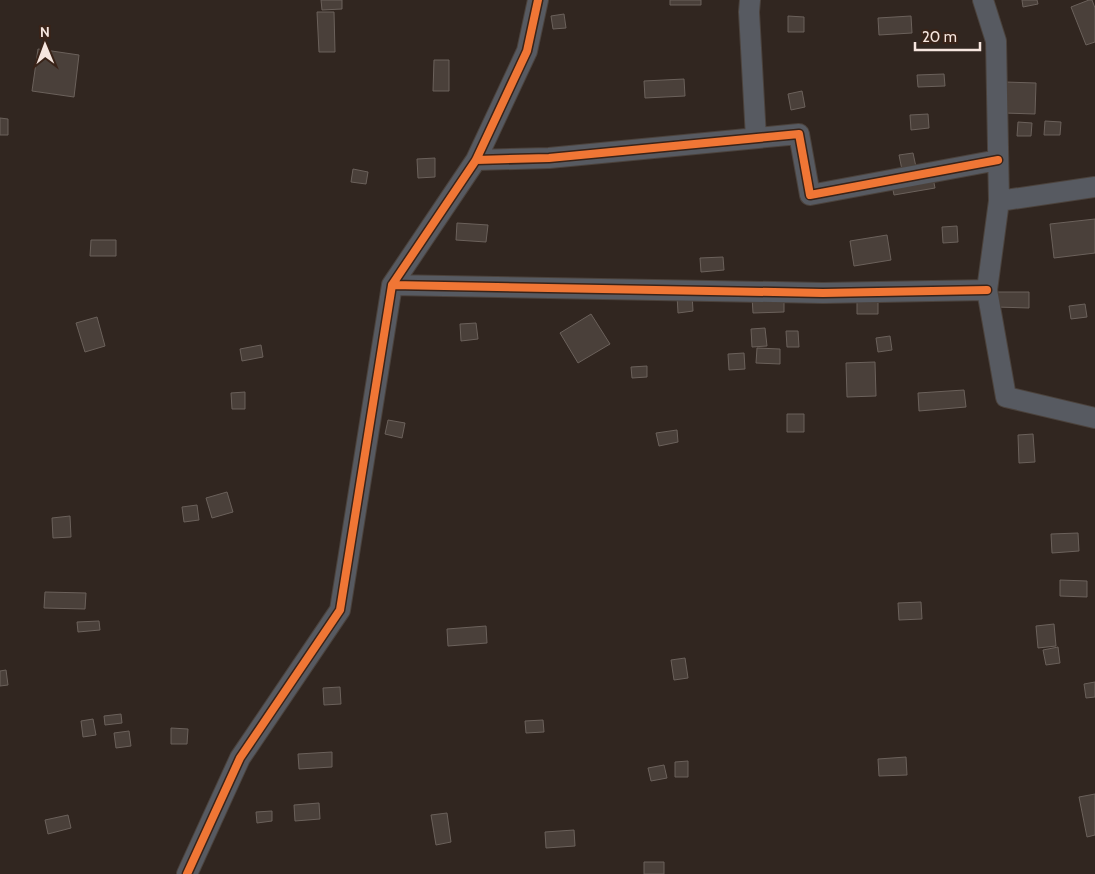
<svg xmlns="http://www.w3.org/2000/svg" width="1095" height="874" viewBox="0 0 1095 874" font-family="Cabin,sans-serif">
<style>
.building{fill:#4a403a;stroke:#6b615b}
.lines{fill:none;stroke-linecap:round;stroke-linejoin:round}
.street-casing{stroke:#4b423c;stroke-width:22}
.street{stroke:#575a61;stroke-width:20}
.cycleway-casing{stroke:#392318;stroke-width:11}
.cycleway{stroke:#f07635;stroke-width:8}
</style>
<rect width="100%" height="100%" fill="#312620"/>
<path class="building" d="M 321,0 L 342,0 L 342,9 L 322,10 Z
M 670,0 L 701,0 L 701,5 L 670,5 Z
M 1022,0 L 1037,0 L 1038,4 L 1023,7 Z
M 1089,0 L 1092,0 L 1095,8 L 1095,42 L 1086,45 L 1071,7 Z
M 317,12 L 334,12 L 335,52 L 319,52 Z
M 564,14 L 566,28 L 553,29 L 551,16 Z
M 788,16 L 804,17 L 804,32 L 788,32 Z
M 911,16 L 912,33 L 879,35 L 878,18 Z
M 38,49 L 79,55 L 74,97 L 32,91 Z
M 434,60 L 449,60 L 449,91 L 433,91 Z
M 944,74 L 945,86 L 918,87 L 917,75 Z
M 684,79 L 685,96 L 645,98 L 644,81 Z
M 1005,82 L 1036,83 L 1035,114 L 1004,113 Z
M 802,91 L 805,107 L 791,110 L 788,94 Z
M 928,114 L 929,128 L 911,130 L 910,115 Z
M 0,118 L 8,119 L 8,135 L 0,135 Z
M 1045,121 L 1061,122 L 1060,135 L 1044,135 Z
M 1018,122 L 1032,123 L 1031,136 L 1017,136 Z
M 913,153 L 916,167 L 902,170 L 899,155 Z
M 435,158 L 435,177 L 418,178 L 417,159 Z
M 353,169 L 368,172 L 366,184 L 351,182 Z
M 932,173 L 935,188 L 894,195 L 891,180 Z
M 1095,219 L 1095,253 L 1054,258 L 1050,224 Z
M 457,223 L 488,225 L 486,242 L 456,240 Z
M 957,226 L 958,242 L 943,243 L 942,227 Z
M 887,235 L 891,260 L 854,266 L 850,241 Z
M 91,240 L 116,240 L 116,256 L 90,256 Z
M 723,257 L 724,270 L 701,272 L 700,258 Z
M 996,292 L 1029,292 L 1029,308 L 996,307 Z
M 692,294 L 693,311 L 678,313 L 677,295 Z
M 784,296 L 784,312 L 753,313 L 752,297 Z
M 857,300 L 878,300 L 878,314 L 857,314 Z
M 1085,304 L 1087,317 L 1071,319 L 1069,306 Z
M 591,314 L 610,344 L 578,363 L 560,333 Z
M 97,317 L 105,346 L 85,352 L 76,323 Z
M 476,323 L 478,339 L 461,341 L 460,324 Z
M 765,328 L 767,346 L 752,347 L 751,329 Z
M 786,331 L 798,331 L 799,347 L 787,347 Z
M 890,336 L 892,350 L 878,352 L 876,338 Z
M 261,345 L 263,357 L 242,361 L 240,349 Z
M 757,348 L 780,349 L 780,364 L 756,363 Z
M 744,353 L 745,369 L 729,370 L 728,354 Z
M 875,362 L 876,396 L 847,397 L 846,363 Z
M 647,366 L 647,377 L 632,378 L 631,367 Z
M 964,390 L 966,407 L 919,411 L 918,393 Z
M 245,392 L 245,409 L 232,409 L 231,393 Z
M 787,414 L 804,414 L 804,432 L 787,432 Z
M 388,420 L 405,423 L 402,438 L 385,434 Z
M 677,430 L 678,442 L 659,446 L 656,433 Z
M 1033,434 L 1035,462 L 1019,463 L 1018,435 Z
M 227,492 L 233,512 L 212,518 L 206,498 Z
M 197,505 L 199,520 L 184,522 L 182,507 Z
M 70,516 L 71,537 L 53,538 L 52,518 Z
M 1078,533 L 1079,551 L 1052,553 L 1051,534 Z
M 1060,580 L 1087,581 L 1087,597 L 1060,596 Z
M 45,592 L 86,593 L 85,609 L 44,608 Z
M 921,602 L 922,619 L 899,620 L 898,603 Z
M 99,621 L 100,630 L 78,632 L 77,622 Z
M 1054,624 L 1056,646 L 1038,648 L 1036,626 Z
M 486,626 L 487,643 L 448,646 L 447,629 Z
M 1058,647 L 1060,663 L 1046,665 L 1043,650 Z
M 685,658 L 688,678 L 674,680 L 671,660 Z
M 6,670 L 8,685 L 0,686 L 0,671 Z
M 1095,682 L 1095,697 L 1086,698 L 1084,684 Z
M 340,687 L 341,704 L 324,705 L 323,688 Z
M 121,714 L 122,723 L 105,725 L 104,716 Z
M 93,719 L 96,735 L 83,737 L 81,721 Z
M 543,720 L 544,732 L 526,733 L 525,721 Z
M 171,728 L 188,729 L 187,744 L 171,744 Z
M 129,731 L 131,746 L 116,748 L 114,733 Z
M 332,752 L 332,767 L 299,769 L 298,754 Z
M 906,757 L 907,775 L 879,776 L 878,759 Z
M 688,761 L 688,777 L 675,777 L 675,762 Z
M 664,765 L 667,778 L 651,781 L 648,768 Z
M 1095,794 L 1095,835 L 1087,837 L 1079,797 Z
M 319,803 L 320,819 L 295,821 L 294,805 Z
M 272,811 L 272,821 L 257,823 L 256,812 Z
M 447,813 L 451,842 L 436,845 L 431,815 Z
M 68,815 L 71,828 L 48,834 L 45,820 Z
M 574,830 L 575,846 L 546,848 L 545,832 Z
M 644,862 L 664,862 L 664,874 L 644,874 Z"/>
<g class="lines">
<defs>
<path id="street" d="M 750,0 L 749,12 L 756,138
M 983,0 L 996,41 L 999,201 L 987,290 L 1006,397 L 1095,418
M 476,160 L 549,158 L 799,134 L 810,195 L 998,160
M 999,201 L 1095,187
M 392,285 L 823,293 L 987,290
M 187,874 L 240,758 L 340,610 L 392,285 L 476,160 L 527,51 L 538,0"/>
</defs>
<use href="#street" class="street-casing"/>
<use href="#street" class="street"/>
<defs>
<path id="cycleway" d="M 476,160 L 549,158 L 799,134 L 810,195 L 998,160
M 392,285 L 823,293 L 987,290
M 187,874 L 240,758 L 340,610 L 392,285 L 476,160 L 527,51 L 538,0"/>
</defs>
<use href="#cycleway" class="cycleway-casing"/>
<use href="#cycleway" class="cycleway"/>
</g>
<g transform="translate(45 45) rotate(359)" stroke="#392318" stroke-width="4" paint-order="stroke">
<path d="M0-4L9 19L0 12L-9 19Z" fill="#f6e6df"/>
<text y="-8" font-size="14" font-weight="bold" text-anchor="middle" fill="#f6e6df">N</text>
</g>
<path d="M915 42v8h65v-8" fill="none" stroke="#f6e6df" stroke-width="2.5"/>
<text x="922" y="42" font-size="15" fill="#f6e6df" stroke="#392318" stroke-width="4" paint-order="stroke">20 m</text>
</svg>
